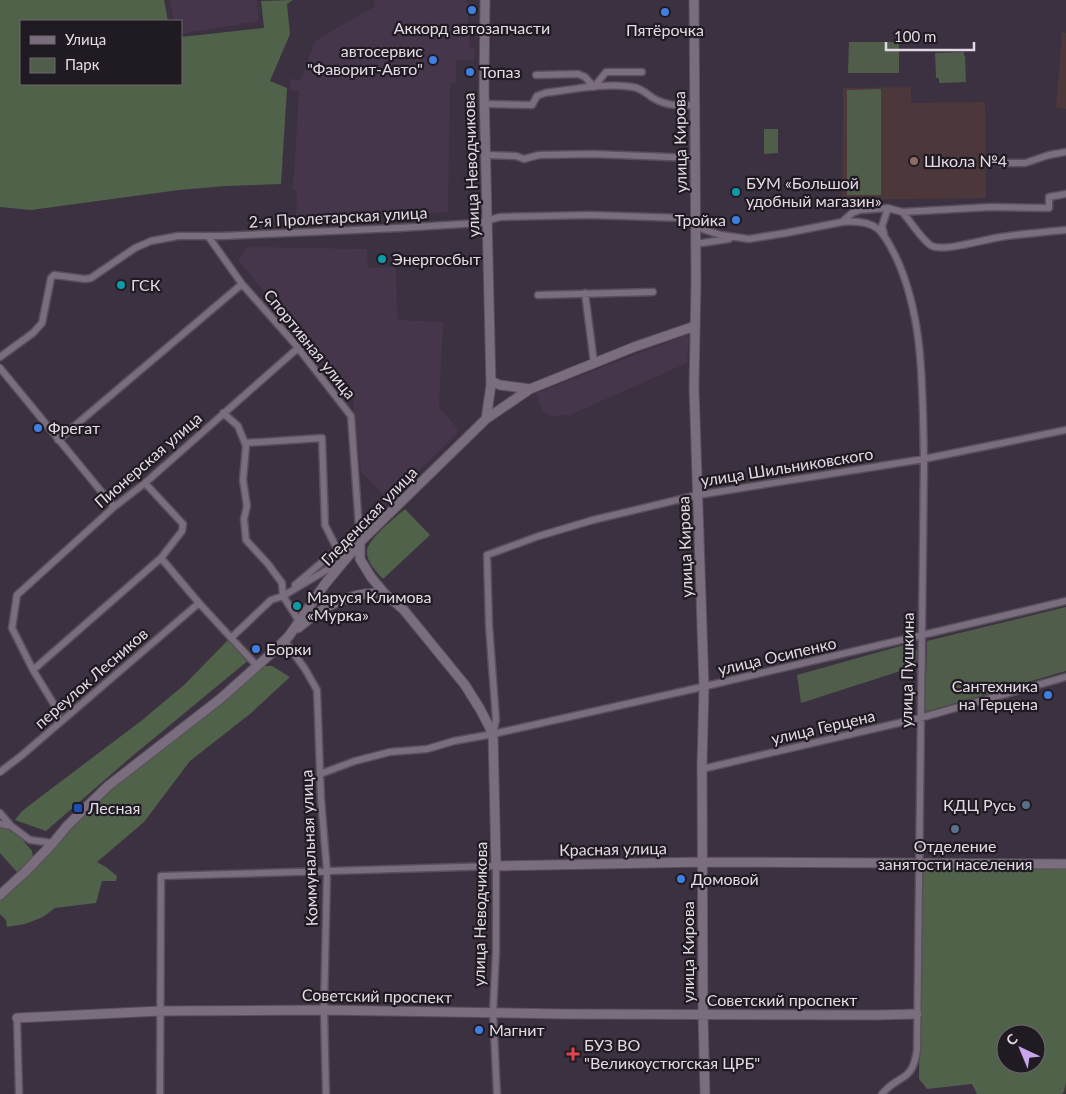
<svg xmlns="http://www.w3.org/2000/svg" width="1066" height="1094" viewBox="0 0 1066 1094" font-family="Lato,sans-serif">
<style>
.built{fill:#46364b}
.education{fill:#4c373a}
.green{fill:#505d4b}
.forest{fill:#506249;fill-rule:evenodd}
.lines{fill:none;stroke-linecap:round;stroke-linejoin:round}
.street-casing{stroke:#584f5b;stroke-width:9}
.secondary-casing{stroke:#584f5b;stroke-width:11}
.street{stroke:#7a6d7d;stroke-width:6}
.secondary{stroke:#7a6d7d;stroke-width:9}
.shop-dot{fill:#3f7fe0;stroke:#201b22;stroke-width:2}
.education-dot{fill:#8d6e63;stroke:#201b22;stroke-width:2}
.culture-dot{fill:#0f9aa8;stroke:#201b22;stroke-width:2}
.service-dot{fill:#5c6f8a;stroke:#201b22;stroke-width:2}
.transit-dot{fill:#1a4fb4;stroke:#201b22;stroke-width:2}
.health-dot{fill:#e0444e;stroke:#201b22;stroke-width:2}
.labels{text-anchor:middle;stroke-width:4.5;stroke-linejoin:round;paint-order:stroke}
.poi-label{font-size:16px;fill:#e2dae4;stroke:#201b22;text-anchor:start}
.street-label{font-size:16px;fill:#e2dae4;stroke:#201b22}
</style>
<rect width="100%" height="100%" fill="#3c3140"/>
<path class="built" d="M 170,0 L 257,0 L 259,21 L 181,34 L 181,21 L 174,21 Z
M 375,0 L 465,0 L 465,2 L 468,2 L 468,25 L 475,26 L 475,36 L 469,36 L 469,47 L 475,48 L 474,60 L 456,60 L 456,83 L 450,83 L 448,212 L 406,215 L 406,212 L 393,213 L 392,215 L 296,218 L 297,191 L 293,190 L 299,91 L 290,90 L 291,79 L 301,80 L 315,41 L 375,6 L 373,1 Z
M 247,247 L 367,249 L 368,268 L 396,267 L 397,317 L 399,320 L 443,322 L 439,407 L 457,428 L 457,434 L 388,500 L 361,472 L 353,399 L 238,260 Z
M 689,334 L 687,363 L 570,415 L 551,416 L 542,411 L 536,393 Z"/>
<path class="education" d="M 1062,32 L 1066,33 L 1066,109 L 1056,108 Z
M 911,87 L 911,103 L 985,102 L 986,198 L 842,200 L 843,88 Z"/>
<path class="green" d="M 849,42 L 899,42 L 899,73 L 848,73 Z
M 964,52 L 964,55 L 965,56 L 966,82 L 939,83 L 939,78 L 936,78 L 935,53 Z
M 881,89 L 881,195 L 847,195 L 847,90 Z
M 764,129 L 778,129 L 778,153 L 764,154 Z
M 1066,607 L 1066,671 L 925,712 L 927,641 Z
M 911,643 L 915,645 L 917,652 L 916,666 L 801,703 L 797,675 Z"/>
<path class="forest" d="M 0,0 L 164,0 L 168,21 L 21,21 L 21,84 L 181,84 L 181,37 L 264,28 L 261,1 L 293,0 L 287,4 L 290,34 L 270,81 L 287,88 L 281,184 L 226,186 L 179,190 L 31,210 L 0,207 Z
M 405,509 L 430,535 L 383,579 C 376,571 367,563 367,552 C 366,540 396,517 405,509 Z
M 230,638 L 250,659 L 130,758 L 46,831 L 15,820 L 21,812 L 39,798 L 141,721 L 184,685 Z
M 257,666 L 272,666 L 290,677 L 250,714 L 190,761 L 144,822 L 97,862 L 106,867 L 117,876 L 116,881 L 102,881 L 96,903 L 55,908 L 43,917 L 25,924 L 7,927 L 6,920 L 0,914 L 0,895 L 89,805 Z
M 0,824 L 11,826 L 32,851 L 33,857 L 17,872 L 0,853 Z
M 922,868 L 1066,869 L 1066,1082 L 1064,1092 L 1062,1094 L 977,1094 L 972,1084 L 927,1089 L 919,1079 ZM 1006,1034 L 1036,1034 L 1036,1064 L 1006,1064 Z"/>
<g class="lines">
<defs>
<path id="street" d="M 536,75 L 578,74 L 585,77 L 594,87 L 606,72 L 642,72
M 485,104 L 532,105 L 537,96 L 545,93 C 570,90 608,82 633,87 C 641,88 647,94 653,98 C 667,106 679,106 694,105
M 486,155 L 516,156 L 524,159 L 539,155 L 593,154 L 695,158
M 1000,163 L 1025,163 L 1049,155 L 1066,152
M 902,212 C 910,220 923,242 932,246 C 945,252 985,239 1001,237 C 1022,234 1044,232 1066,230
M 842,222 C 854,221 868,221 878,229 C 885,235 891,247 895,255 C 925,318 922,391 924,459 L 917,1050 C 912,1084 899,1073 882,1094
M 884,234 L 882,226 L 888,208
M 208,236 L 242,284 L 295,344 L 351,416 L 360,542
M 695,244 L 729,239
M 585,293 L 594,363
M 538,295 L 653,292
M 0,357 L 33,333 L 42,323 L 51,278 L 54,275 L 85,279 L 91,278 L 135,248 L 151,241 L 178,236 L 223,236 L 399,228 L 479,223 L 500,217 L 590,215 L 683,218 L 705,230 L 721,235 L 749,239 L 786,233 L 842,222 L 852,213 L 860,210 L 888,208 L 902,212 L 991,207 L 1049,208 L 1049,197 L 1066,194
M 0,368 L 114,507
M 223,413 L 238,426 L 246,446 L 243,480 L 247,506 L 244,519 L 246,540 L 268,564 L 282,583 L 283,596 L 299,621
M 58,440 L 242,284
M 145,483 L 183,524 L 182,531 L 161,558 L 199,603 L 257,666
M 295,585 L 353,536 L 359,526
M 231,638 L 271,600 L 283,596 L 345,559 L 337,549 L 325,525 L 322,438 L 245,443
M 284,640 L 305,669 L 317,690 L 321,799 L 327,872 L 324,1010 L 326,1094
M 33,670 L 161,558
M 58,724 L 58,711 L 33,670 L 12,628 L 17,595 L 114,507 L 145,483 L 298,348
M 493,734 L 496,720 L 489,625 L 487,555 L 539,536 L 593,520 L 698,495 L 924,459 L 1066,430
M 702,769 L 920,718 L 1066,677
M 0,772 L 21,756 L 199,603
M 320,774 L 355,761 L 390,752 L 427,749 L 454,741 L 493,734 L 702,687 L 1066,601
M 0,813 L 11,826
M 0,824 L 11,826 L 30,840 L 53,843
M 17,1018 L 19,1094
M 160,1094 L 161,876 L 496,866 L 496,952 L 493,1012 L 497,1094"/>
<path id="secondary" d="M 485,0 L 484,90 L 491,385 L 486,419
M 694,0 L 696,282 L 694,387 L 704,687 L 702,764 L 703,1014 L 705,1094
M 491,381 L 500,385 L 530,389
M 360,542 L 360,559 L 371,577 L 385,594 L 403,609 L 465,685 L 480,709 L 493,734 L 496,866 L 703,862 L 1066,864
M 298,628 C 321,608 353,589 385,594
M 0,895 L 25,872 L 53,843 L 67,826 L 108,786 L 220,699 L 275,650 L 289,636 L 325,584 L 360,542 L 486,419 L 530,389 L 634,347 L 695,326
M 17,1018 L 160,1011 L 324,1010 L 564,1014 L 878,1015 L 917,1014"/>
</defs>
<use href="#street" class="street-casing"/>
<use href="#secondary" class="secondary-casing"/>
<use href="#street" class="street"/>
<use href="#secondary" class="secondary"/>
</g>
<g class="shop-dot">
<circle cx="472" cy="10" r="5"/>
<circle cx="665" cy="12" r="5"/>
<circle cx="433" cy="60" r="5"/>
<circle cx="470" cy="72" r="5"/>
<circle cx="736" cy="220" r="5"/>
<circle cx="38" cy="428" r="5"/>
<circle cx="256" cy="649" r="5"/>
<circle cx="1048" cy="695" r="5"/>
<circle cx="681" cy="879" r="5"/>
<circle cx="479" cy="1030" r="5"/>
</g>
<circle class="education-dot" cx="914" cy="161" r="5"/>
<g class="culture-dot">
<circle cx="736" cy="192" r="5"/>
<circle cx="382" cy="259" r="5"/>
<circle cx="121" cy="285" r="5"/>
<circle cx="297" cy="606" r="5"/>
</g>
<g class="service-dot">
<circle cx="1026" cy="805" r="5"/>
<circle cx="955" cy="829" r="5"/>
</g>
<rect class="transit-dot" x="73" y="803" width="10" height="10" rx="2.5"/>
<path class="health-dot" d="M570.5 1046.5h5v5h5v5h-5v5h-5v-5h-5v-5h5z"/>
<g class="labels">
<g class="poi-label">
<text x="472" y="34" text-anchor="middle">Аккорд автозапчасти</text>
<text x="665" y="36" text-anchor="middle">Пятёрочка</text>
<text x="423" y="57" text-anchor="end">автосервис<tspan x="423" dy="18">"Фаворит-Авто"</tspan></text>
<text x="480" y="78">Топаз</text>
<text x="924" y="167">Школа №4</text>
<text x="746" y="189">БУМ «Большой<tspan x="746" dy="18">удобный магазин»</tspan></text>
<text x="726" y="226" text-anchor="end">Тройка</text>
<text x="392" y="265">Энергосбыт</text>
<text x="131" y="291">ГСК</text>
<text x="48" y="434">Фрегат</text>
<text x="307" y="603">Маруся Климова<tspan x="307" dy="18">«Мурка»</tspan></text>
<text x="266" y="655">Борки</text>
<text x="1038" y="692" text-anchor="end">Сантехника<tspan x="1038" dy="18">на Герцена</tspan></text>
<text x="1016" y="811" text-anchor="end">КДЦ Русь</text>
<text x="88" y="814">Лесная</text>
<text x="955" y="852" text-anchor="middle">Отделение<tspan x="955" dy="18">занятости населения</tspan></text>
<text x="691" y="885">Домовой</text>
<text x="489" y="1036">Магнит</text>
<text x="584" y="1051">БУЗ ВО<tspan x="584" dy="18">"Великоустюгская ЦРБ"</tspan></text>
</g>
<g class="street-label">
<text transform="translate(680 142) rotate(-91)" y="6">улица Кирова</text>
<text transform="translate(471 165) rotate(-92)" y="6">улица Неводчикова</text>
<text transform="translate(338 217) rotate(-3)" y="6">2-я Пролетарская улица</text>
<text transform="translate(310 344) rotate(51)" y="6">Спортивная улица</text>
<text transform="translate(148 460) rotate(-41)" y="6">Пионерская улица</text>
<text transform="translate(787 467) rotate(-9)" y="6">улица Шильниковского</text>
<text transform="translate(369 516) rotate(-46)" y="6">Гледенская улица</text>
<text transform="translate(685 547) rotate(-92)" y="6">улица Кирова</text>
<text transform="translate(777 656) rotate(-13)" y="6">улица Осипенко</text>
<text transform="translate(907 670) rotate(-89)" y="6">улица Пушкина</text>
<text transform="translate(91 678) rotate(-41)" y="6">переулок Лесников</text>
<text transform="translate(823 727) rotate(-13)" y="6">улица Герцена</text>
<text transform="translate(309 848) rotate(-92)" y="6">Коммунальная улица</text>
<text transform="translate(613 849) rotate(-1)" y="6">Красная улица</text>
<text transform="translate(480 914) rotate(-89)" y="6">улица Неводчикова</text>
<text transform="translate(688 952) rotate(-90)" y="6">улица Кирова</text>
<text transform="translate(377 996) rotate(1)" y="6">Советский проспект</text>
<text x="782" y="1006">Советский проспект</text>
</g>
</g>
<rect x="20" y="20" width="162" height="65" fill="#201b22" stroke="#6e6770"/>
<rect x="30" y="36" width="25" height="8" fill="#7a6d7d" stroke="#6e6770"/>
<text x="65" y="45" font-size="15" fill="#e2dae4">Улица</text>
<rect x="30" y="58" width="25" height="15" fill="#505d4b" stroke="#6e6770"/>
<text x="65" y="70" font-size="15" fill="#e2dae4">Парк</text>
<g transform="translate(1021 1049) rotate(316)"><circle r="24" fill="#201b22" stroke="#6e6770"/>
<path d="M0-4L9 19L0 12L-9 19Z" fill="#c9a5ee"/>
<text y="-8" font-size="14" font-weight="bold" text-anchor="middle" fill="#e2dae4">С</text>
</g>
<path d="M886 42v8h88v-8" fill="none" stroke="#e2dae4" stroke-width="2.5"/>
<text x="894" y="42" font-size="15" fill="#e2dae4" stroke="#201b22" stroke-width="4" paint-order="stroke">100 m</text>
</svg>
